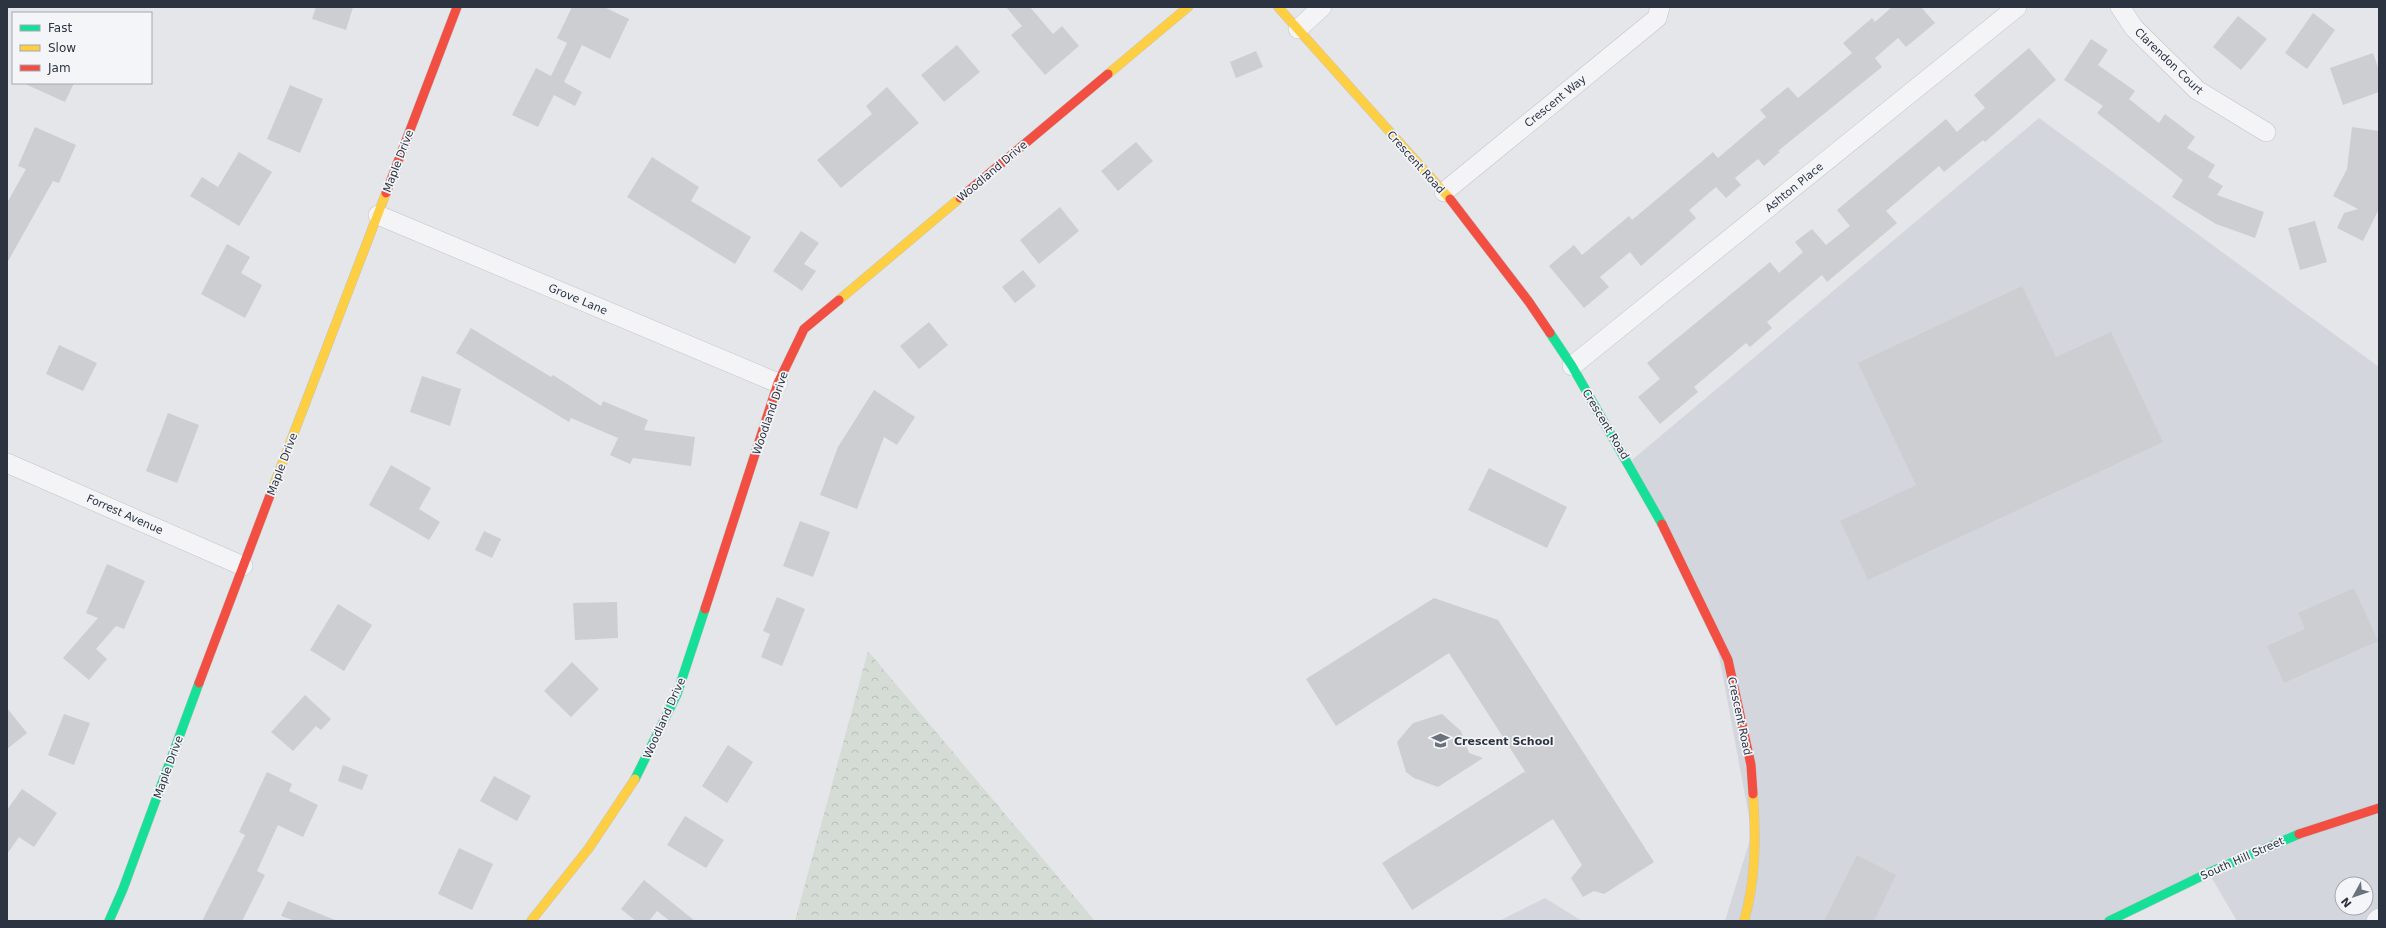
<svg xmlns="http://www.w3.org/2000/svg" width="2386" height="928" viewBox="0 0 2386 928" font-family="'DejaVu Sans',sans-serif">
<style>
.built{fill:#d3d6dc;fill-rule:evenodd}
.forest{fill:url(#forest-crowns)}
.building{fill:#cdced1}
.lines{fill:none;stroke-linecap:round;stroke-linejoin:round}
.street-casing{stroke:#c2c4c7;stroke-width:20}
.fast-casing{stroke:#c2c4c7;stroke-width:10}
.slow-casing{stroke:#c2c4c7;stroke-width:10}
.jam-casing{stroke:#c2c4c7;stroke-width:10}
.street{stroke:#f4f4f6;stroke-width:19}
.fast{stroke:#16e098;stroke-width:9}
.slow{stroke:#ffcf43;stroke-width:9}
.jam{stroke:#f24e42;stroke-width:9}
.labels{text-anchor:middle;stroke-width:3.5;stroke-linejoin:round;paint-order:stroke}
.street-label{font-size:11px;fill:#2c3341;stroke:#f3f5f8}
.poi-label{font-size:11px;font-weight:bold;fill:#2c3341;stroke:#f3f5f8;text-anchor:start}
</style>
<defs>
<pattern id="forest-crowns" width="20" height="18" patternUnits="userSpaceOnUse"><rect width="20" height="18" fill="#d5dcd5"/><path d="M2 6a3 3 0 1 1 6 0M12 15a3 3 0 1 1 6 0" fill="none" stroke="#b7bdb8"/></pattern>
</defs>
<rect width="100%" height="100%" fill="#e4e6e9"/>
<path class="built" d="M 2039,118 L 2379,367 L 2379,921 L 2237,921 L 2210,875 L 2115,921 L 1725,921 L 1752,833 L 1718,650 L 1632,460 ZM 2342,884 L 2366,884 L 2366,908 L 2342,908 Z
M 1545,898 L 1582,921 L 1499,921 Z"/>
<path class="forest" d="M 868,651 L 1095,921 L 795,921 Z"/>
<path class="building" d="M 316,7 L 353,7 L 346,30 L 312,19 Z
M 572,7 L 604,7 L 629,19 L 610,59 L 582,45 L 564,82 L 582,92 L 575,106 L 554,95 L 538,127 L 512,115 L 536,68 L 551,76 L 567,43 L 557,38 Z
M 1006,7 L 1030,7 L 1053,34 L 1062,26 L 1079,46 L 1045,75 L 1011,35 L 1022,26 Z
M 1892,7 L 1921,7 L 1935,23 L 1906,47 L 1898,38 L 1875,58 L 1882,67 L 1778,151 L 1780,152 L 1764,166 L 1758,159 L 1735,178 L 1741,185 L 1726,198 L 1716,187 L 1689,210 L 1696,218 L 1641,266 L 1630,252 L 1600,277 L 1609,287 L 1584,308 L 1549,266 L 1574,245 L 1582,255 L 1629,216 L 1632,220 L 1713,152 L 1718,158 L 1766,117 L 1760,110 L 1788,87 L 1798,98 L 1852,53 L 1843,43 L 1872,18 L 1875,22 Z
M 2313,13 L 2335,30 L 2307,69 L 2285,53 Z
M 2238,16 L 2267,39 L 2241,70 L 2213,47 Z
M 2091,39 L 2108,50 L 2098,65 L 2135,91 L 2129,99 L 2159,123 L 2165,114 L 2195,137 L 2187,148 L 2215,165 L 2208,177 L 2223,186 L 2217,195 L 2264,212 L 2255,238 L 2216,224 L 2172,197 L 2183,180 L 2097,113 L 2103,106 L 2064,80 Z
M 957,45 L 980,72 L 944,102 L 921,75 Z
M 2029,48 L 2056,80 L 1985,142 L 1983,140 L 1944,172 L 1939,166 L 1886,211 L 1897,223 L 1827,282 L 1822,275 L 1767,322 L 1772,328 L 1750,347 L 1746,343 L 1694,387 L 1698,392 L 1660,424 L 1638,397 L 1660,379 L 1647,363 L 1770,262 L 1779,273 L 1803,252 L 1795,242 L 1812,229 L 1826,245 L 1850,226 L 1837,210 L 1946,119 L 1957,132 L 1985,108 L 1974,95 Z
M 1256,51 L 1263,67 L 1236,78 L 1230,62 Z
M 2373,53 L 2379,70 L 2379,92 L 2343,105 L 2330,68 Z
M 23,83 L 74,83 L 65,102 Z
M 290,85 L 323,99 L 300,153 L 267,139 Z
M 887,87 L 919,123 L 841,188 L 817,160 L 872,114 L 866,106 Z
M 35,127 L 76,145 L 59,183 L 53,181 L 7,263 L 7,203 L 26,169 L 18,166 Z
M 2352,127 L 2379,131 L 2379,209 L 2363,241 L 2337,228 L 2344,213 L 2358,209 L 2333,196 L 2347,169 Z
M 1136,142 L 1153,161 L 1118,191 L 1101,171 Z
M 239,152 L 272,172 L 239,226 L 190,196 L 202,177 L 218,187 Z
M 652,157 L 699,187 L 691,201 L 751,237 L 735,264 L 627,197 Z
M 1060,207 L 1079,231 L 1039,264 L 1020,240 Z
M 2315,221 L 2327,262 L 2300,270 L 2288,228 Z
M 801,231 L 819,243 L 804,264 L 816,271 L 802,291 L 773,271 Z
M 227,244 L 250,257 L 241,273 L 262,285 L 245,318 L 201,294 Z
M 1023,270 L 1036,286 L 1015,303 L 1002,287 Z
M 2022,286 L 2056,357 L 2111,332 L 2163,442 L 1868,580 L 1840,521 L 1916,485 L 1858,363 Z
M 929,322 L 948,345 L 919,369 L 900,346 Z
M 471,328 L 551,377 L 553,375 L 601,406 L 603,401 L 648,420 L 644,430 L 695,437 L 691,466 L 633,458 L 630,464 L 610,455 L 618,438 L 571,418 L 569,422 L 456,353 Z
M 59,345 L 97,363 L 83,391 L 46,374 Z
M 422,376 L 461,389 L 450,426 L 410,412 Z
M 874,390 L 915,417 L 897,445 L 884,437 L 857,509 L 820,495 L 838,447 Z
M 168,413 L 199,425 L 177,483 L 146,471 Z
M 391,465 L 431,488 L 419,509 L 440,522 L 429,540 L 369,505 Z
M 1489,468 L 1567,507 L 1547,548 L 1468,510 Z
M 800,521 L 830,532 L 813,577 L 783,566 Z
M 484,531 L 501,539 L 492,558 L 475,550 Z
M 107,564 L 145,581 L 124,629 L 116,626 L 96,649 L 107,659 L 89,680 L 63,658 L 98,618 L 86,613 Z
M 2354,588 L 2378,641 L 2284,683 L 2267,646 L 2305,629 L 2298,613 Z
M 777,597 L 805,609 L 782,666 L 761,657 L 770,634 L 763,631 Z
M 1434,598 L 1498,620 L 1654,862 L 1604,894 L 1594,891 L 1583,897 L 1571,878 L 1582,865 L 1553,819 L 1412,910 L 1382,863 L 1524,772 L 1526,773 L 1449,653 L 1336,726 L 1306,679 Z
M 617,602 L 618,638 L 575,640 L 573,603 Z
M 338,604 L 372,625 L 344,671 L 310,650 Z
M 572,662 L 599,689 L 571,717 L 544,691 Z
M 305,695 L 331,719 L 321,730 L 316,726 L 293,751 L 271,732 Z
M 7,708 L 27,733 L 7,749 Z
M 64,714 L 90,723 L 74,765 L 48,755 Z
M 1442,714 L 1461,731 L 1469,753 L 1483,758 L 1438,787 L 1414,778 L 1406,772 L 1397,742 L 1413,723 Z
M 728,745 L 753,762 L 727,803 L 702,786 Z
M 343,765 L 368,775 L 362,790 L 338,781 Z
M 267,772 L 292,784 L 289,791 L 318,805 L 303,837 L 278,825 L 257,871 L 265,875 L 242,921 L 202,921 L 245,835 L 239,832 Z
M 494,776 L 531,796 L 517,821 L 480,801 Z
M 22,789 L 57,813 L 34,847 L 19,837 L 7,854 L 7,810 Z
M 685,816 L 724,840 L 706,868 L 667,845 Z
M 459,848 L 493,864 L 472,910 L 438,894 Z
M 1857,855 L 1896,875 L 1874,921 L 1824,921 Z
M 644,880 L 695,921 L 670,921 L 657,911 L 649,921 L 636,921 L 621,909 Z
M 288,901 L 335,920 L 335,921 L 295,921 L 281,916 Z"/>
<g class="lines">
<defs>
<path id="street" d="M 2120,7 L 2134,28 L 2197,90 L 2266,132
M 1298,29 L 1322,7
M 1444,192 L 1657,18 L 1660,7
M 378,215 L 778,383
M 1572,366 L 2017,7
M 7,463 L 243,566
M 2376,921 L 2379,918"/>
<path id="fast" d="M 1550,333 L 1572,366 L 1662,524
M 635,779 L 677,694 L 705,609
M 109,921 L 123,889 L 199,683
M 2109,921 L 2208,873 L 2299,834"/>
<path id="slow" d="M 1278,7 L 1450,199
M 1108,74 L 1188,7
M 839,300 L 960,198
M 272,490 L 386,193
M 531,921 L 589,848 L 635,779
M 1744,921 C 1756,880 1756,837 1753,794"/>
<path id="jam" d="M 386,193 L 457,7
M 960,198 L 1108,74
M 1450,199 L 1529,302 L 1550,333
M 1662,524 L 1728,660 L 1751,765 L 1753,794
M 705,609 L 778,383 L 804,329 L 839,300
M 199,683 L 272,490
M 2299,834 L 2379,808"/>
</defs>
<use href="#street" class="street-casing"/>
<use href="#fast" class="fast-casing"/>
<use href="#slow" class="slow-casing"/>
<use href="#jam" class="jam-casing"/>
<use href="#street" class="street"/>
<use href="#fast" class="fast"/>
<use href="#slow" class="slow"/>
<use href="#jam" class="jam"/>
</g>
<defs>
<symbol id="school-bare" viewBox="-9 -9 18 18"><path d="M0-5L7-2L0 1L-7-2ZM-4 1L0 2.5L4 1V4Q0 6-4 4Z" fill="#6c727c" stroke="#f3f5f8" stroke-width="2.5" paint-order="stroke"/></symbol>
</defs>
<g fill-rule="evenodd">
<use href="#school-bare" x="1428" y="728" width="25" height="25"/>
</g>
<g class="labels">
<g class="street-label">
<text transform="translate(2169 61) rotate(44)" y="4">Clarendon Court</text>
<text transform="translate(1555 101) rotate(-39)" y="4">Crescent Way</text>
<text transform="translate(398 161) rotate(-69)" y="4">Maple Drive</text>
<text transform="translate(1416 162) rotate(48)" y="4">Crescent Road</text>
<text transform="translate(992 171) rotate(-40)" y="4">Woodland Drive</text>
<text transform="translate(1794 187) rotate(-39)" y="4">Ashton Place</text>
<text transform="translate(578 299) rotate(23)" y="4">Grove Lane</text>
<text transform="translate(770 413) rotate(-71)" y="4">Woodland Drive</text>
<text transform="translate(1606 424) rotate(59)" y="4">Crescent Road</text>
<text transform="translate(282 464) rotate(-69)" y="4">Maple Drive</text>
<text transform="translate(125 514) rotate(24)" y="4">Forrest Avenue</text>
<text transform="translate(1740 716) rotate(78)" y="4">Crescent Road</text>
<text transform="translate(664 718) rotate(-66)" y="4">Woodland Drive</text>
<text transform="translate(168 767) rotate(-70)" y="4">Maple Drive</text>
<text transform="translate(2242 858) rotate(-24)" y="4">South Hill Street</text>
</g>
<g class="poi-label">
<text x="1454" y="745">Crescent School</text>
</g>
</g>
<rect width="2386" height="928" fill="none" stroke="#2c3341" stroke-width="16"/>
<rect x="12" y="12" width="140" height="72" fill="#f3f5f8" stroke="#a3a7af"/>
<rect x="20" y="25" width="20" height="6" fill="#16e098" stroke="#a3a7af"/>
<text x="48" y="32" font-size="12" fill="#2c3341">Fast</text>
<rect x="20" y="45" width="20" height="6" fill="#ffcf43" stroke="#a3a7af"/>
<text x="48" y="52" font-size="12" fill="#2c3341">Slow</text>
<rect x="20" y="65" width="20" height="6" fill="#f24e42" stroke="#a3a7af"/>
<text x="48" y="72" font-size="12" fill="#2c3341">Jam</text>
<g transform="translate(2354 896) rotate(230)"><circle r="19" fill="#f3f5f8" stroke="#a3a7af"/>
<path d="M0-3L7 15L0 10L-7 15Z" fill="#6c727c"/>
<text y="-6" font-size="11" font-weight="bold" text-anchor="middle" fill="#2c3341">N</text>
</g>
</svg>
